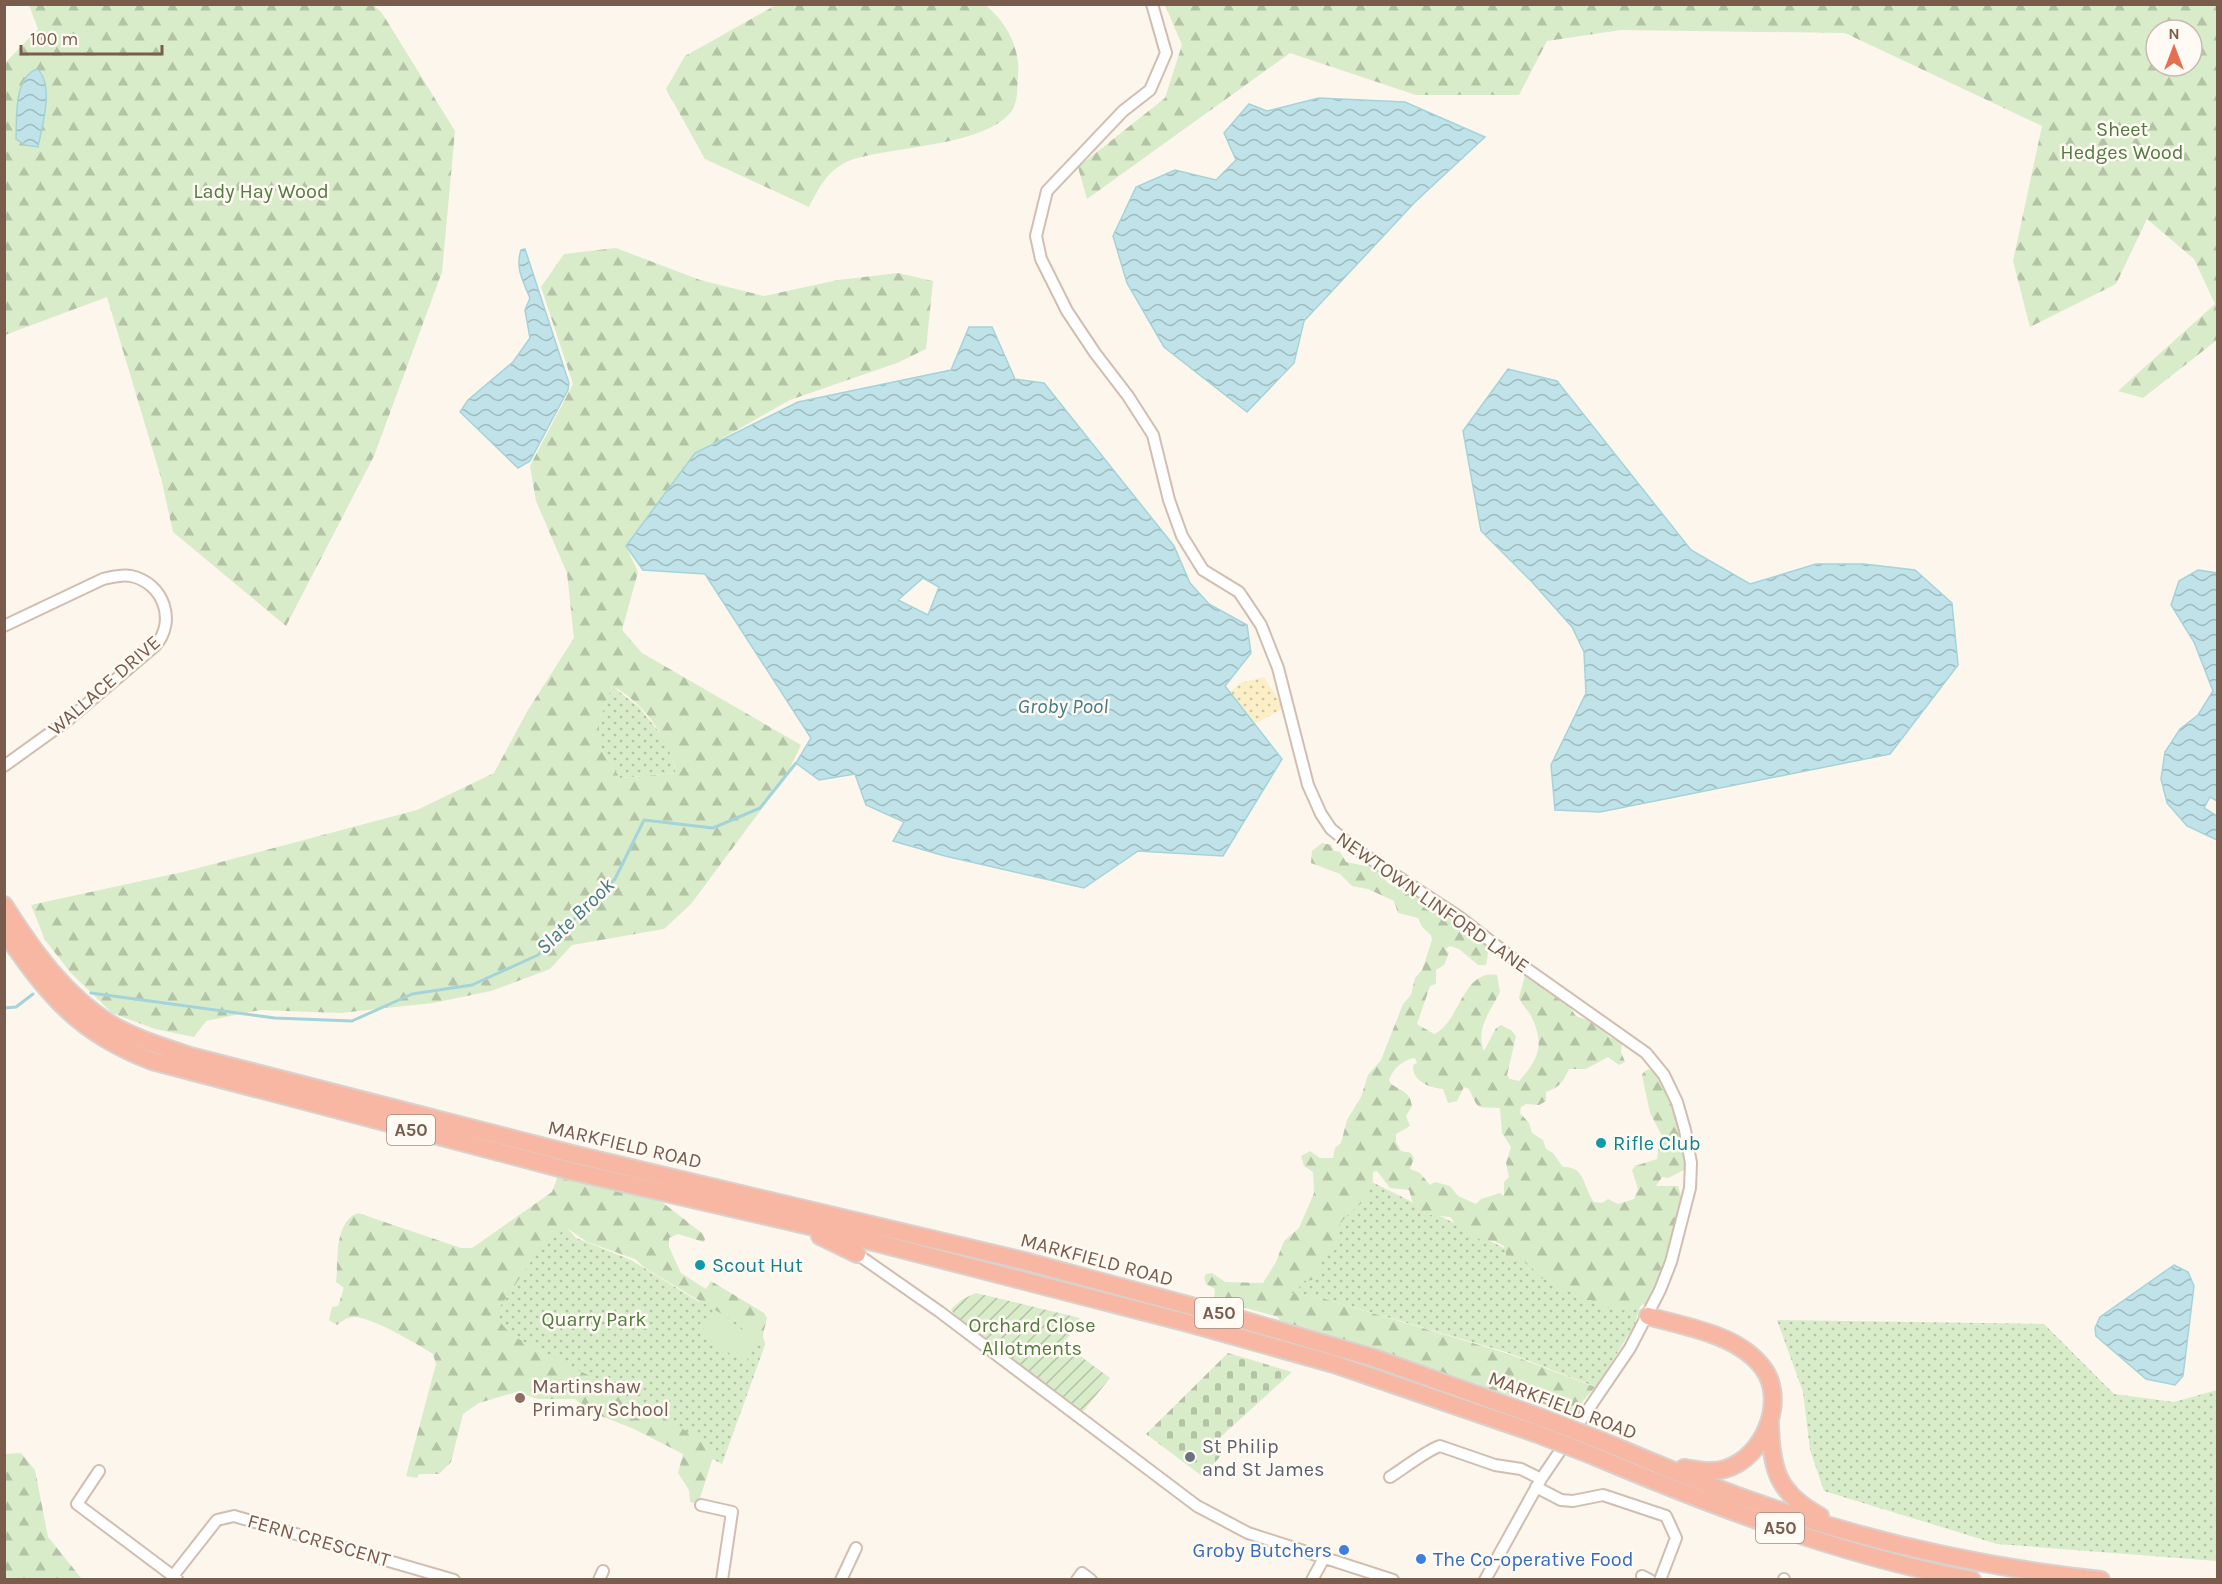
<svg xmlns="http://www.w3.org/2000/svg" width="2222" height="1584" viewBox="0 0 2222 1584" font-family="Karla,sans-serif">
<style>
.grass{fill:url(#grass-dots)}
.forest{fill:url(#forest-firs);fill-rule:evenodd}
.sand{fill:url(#sand-dots)}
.cemetery{fill:url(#cemetery-stones)}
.garden{fill:url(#garden-furrows)}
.pitch{fill:#d8ecc9}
.water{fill:url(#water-waves);stroke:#a5d3da;stroke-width:1.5;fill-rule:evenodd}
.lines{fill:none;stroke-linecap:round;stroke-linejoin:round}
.stream{stroke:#a5d3da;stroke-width:3}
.minor-casing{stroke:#d1beb0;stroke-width:14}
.highway-casing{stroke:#dad1cd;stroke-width:20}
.minor{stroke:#fff;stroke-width:10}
.highway{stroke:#f7b7a3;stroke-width:16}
.highway-bridge-casing{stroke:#dad1cd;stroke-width:20;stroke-linecap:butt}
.highway-bridge{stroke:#f7b7a3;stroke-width:16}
.culture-dot{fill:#0f9aa8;stroke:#fffaf3;stroke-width:2}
.education-dot{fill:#8d6e63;stroke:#fffaf3;stroke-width:2}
.worship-dot{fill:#6b7280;stroke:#fffaf3;stroke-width:2}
.shop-dot{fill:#3f7fe0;stroke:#fffaf3;stroke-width:2}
.labels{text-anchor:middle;stroke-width:5;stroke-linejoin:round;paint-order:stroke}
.shield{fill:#fffaf3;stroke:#a28b7f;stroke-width:1.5}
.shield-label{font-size:18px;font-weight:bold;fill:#7a5c4d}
.park-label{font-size:20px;fill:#537a41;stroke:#fffaf3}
.street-label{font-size:20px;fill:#7a5c4d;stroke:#fffaf3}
.culture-label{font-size:20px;fill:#0d838f;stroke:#fffaf3;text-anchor:start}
.education-label{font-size:20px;fill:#785e54;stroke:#fffaf3;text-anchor:start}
.worship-label{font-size:20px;fill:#5b616d;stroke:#fffaf3;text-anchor:start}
.shop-label{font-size:20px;fill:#366cbe;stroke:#fffaf3;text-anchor:end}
.water-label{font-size:21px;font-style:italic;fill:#437c86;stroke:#fffaf3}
</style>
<defs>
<pattern id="grass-dots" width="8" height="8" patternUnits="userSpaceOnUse" patternTransform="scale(1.5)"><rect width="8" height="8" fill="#d8ecc9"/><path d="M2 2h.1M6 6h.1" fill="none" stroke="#b4c2a5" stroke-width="1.8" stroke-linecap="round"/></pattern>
<pattern id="forest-firs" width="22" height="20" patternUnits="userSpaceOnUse" patternTransform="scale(1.5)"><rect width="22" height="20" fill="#d8ecc9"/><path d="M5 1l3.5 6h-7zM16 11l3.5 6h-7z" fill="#b4c2a5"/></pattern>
<pattern id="sand-dots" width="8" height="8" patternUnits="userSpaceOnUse" patternTransform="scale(1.5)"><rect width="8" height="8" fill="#fcefc7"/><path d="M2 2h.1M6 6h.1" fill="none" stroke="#d1c5a4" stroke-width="1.8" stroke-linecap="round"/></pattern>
<pattern id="cemetery-stones" width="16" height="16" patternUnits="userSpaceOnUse" patternTransform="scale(1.5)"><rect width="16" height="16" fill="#d8ecc9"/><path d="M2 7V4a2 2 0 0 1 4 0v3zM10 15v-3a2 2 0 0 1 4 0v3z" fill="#b4c2a5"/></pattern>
<pattern id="garden-furrows" width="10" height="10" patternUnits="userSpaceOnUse" patternTransform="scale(1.5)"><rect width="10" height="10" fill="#d8ecc9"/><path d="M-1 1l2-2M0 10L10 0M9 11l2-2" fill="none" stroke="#b4c2a5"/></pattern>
<pattern id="water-waves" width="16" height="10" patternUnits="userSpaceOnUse" patternTransform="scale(1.5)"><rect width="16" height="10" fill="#bfe3e8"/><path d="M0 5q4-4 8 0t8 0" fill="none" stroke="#a0bbbe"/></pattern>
</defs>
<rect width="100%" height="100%" fill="#fdf6ec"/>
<path class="grass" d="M 612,686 L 639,707 L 667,742 L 676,773 L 620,778 L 599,746 L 599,721 Z
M 1354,1173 L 1554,1273 L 1642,1301 L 1634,1326 L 1596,1387 L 1506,1352 L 1322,1298 L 1283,1292 Z
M 361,1214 L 469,1253 L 567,1228 L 576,1238 L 631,1260 L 698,1301 L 735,1310 L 761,1328 L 765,1345 L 722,1464 L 482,1337 L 344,1298 L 342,1258 L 352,1216 Z
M 1777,1320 L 2044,1324 L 2114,1394 L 2174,1402 L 2217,1390 L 2217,1561 L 1997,1544 L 1824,1491 L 1810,1450 L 1803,1392 Z"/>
<path class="forest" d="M 373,4 L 382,13 L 455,131 L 442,272 L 374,456 L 286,626 L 173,532 L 161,478 L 107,297 L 5,335 L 5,63 L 38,29 L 29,5 ZM 27,77 L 42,77 L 45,89 L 44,111 L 38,147 L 16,139 L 17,104 Z
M 776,5 L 985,5 C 1006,21 1021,49 1018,76 C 1017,85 1018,96 1015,104 C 1000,146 891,146 851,160 C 828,169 820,186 809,207 L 705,159 L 666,89 L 685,56 Z
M 1165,5 L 2217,5 L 2217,340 L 2143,398 L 2118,391 L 2215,304 L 2194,259 L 2147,219 L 2116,284 L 2030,327 L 2013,261 L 2042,126 L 1845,33 L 1621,30 L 1547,41 L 1519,95 L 1416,95 L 1290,53 L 1087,199 L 1078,167 L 1165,98 L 1182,45 ZM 2156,30 L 2192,30 L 2192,66 L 2156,66 Z
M 616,248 L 700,280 L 764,296 L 838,280 L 898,273 L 933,281 L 926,349 L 897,363 L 790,400 L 696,453 L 626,546 L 638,572 L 622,630 L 642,653 L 801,745 L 786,776 L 691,904 L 664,929 L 572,945 L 550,969 L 491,991 L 433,1003 L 340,1013 L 260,1010 L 206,1021 L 194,1037 L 155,1029 L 112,1013 L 71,973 L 45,940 L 31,905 L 187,871 L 417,810 L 494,773 L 528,710 L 574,638 L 567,573 L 536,501 L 530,466 L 573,384 L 541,287 L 564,254 ZM 612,686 C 644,702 669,739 676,773 L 620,778 L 599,746 L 599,721 Z
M 1322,843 L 1331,845 L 1334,851 L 1340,852 L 1346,862 L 1375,868 L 1388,883 L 1413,896 L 1422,897 L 1489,947 L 1486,965 L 1478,965 L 1459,949 L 1450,946 L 1445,949 L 1449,953 L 1444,965 L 1436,970 L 1436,984 L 1430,986 L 1417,1024 L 1434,1034 C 1460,1023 1462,969 1497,975 L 1500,992 C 1490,1012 1475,1029 1484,1051 L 1496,1028 L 1501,1025 L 1511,1030 L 1516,1036 L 1507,1075 L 1510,1079 L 1519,1081 C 1540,1058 1545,1043 1530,1014 C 1526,1008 1522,1005 1519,998 L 1525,975 L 1532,978 L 1550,994 L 1564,1000 L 1576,1016 L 1596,1023 L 1609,1037 L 1622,1042 L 1621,1052 L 1625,1062 L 1619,1065 L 1608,1057 L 1586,1069 L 1569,1069 C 1563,1082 1560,1087 1546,1092 L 1546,1101 L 1539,1105 L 1526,1104 L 1521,1107 L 1520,1113 L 1529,1123 L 1532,1133 L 1543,1140 L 1546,1149 L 1553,1153 L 1563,1167 C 1586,1166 1583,1188 1594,1202 L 1602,1203 L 1608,1199 L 1618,1204 L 1634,1199 L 1638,1189 L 1632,1170 L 1635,1166 L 1657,1159 L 1659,1144 L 1663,1138 L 1650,1113 L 1642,1075 C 1646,1068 1651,1069 1658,1071 C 1673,1102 1684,1135 1686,1169 L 1668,1178 L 1662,1177 L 1656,1186 L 1678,1186 C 1687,1208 1679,1235 1678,1258 L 1668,1259 L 1659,1273 L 1659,1291 L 1649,1303 L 1620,1311 L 1596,1304 L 1591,1300 L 1577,1300 L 1570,1290 L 1557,1287 L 1553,1281 L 1540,1278 L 1529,1264 L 1507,1258 L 1504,1246 L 1494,1241 L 1481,1240 L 1459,1229 L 1450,1217 L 1420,1214 L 1413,1203 L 1409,1190 L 1390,1188 L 1377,1171 L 1373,1172 L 1373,1181 L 1368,1188 L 1366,1201 C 1359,1203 1345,1218 1340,1223 L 1338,1249 L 1320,1257 L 1323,1272 L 1312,1280 L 1304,1281 L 1297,1290 L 1292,1288 L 1286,1292 L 1322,1298 L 1506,1353 L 1595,1387 L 1574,1412 L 1505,1394 L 1279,1320 L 1278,1317 L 1242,1307 L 1224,1306 L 1214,1299 L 1215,1289 L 1206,1284 L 1204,1278 L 1206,1274 L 1212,1273 L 1225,1282 L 1263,1283 L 1276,1262 L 1284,1241 L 1299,1228 L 1314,1193 L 1313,1172 L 1304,1166 L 1301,1156 L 1310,1151 L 1320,1158 L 1333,1158 L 1335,1148 L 1341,1143 L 1347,1120 L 1361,1097 L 1368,1075 L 1381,1060 L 1403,1004 L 1411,995 L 1415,978 L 1422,970 L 1432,940 L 1431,935 L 1422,927 L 1418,918 L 1398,913 L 1394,901 L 1368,889 L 1352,886 L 1340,874 L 1311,863 L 1312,851 ZM 1415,1058 L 1417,1063 L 1413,1065 C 1412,1081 1429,1088 1443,1089 L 1448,1103 L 1457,1101 L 1464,1087 L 1469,1089 C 1479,1111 1476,1107 1500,1108 L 1502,1133 L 1511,1147 L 1506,1163 L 1509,1177 L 1504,1182 L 1504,1196 L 1500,1193 L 1481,1199 L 1476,1204 L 1458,1196 L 1450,1186 L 1435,1182 L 1430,1185 L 1420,1173 L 1410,1169 L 1414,1158 L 1411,1153 L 1401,1151 L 1396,1142 L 1396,1134 L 1410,1126 L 1406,1116 L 1412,1106 C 1410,1092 1402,1091 1391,1084 L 1389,1080 C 1393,1069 1402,1060 1415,1058 Z
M 558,1176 L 662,1202 L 703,1234 L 705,1239 L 704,1242 L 678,1234 L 669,1238 L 669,1247 L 681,1273 L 706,1289 L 711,1281 L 764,1313 L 767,1318 L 762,1338 L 645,1268 L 635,1259 L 587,1242 L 567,1228 L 542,1246 L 497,1311 L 497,1318 L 511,1335 L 586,1374 L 716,1448 L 700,1498 L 694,1503 L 690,1502 L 689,1490 L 678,1473 L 683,1454 L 634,1429 L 591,1412 L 575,1399 L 538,1399 L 516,1392 L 479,1403 L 463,1414 L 451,1462 L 439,1474 L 419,1474 L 417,1478 L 406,1476 L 436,1364 L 433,1354 C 417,1344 372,1317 354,1317 C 347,1317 342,1321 337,1325 L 329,1320 L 332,1307 L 338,1306 L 344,1288 L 336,1282 C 339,1261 333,1223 358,1213 L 461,1248 L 472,1248 L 552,1192 Z
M 21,1453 L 35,1470 L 48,1537 L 82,1579 L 5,1579 L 5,1454 Z"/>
<path class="sand" d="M 1264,677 L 1284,708 L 1254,724 L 1229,693 L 1240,683 Z"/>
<path class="cemetery" d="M 1228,1353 L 1292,1372 L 1215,1442 L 1222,1448 L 1219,1458 L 1202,1476 L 1146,1434 Z"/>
<path class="garden" d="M 976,1293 L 1080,1318 L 1064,1344 L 1110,1378 L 1081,1414 L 955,1316 L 951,1309 L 963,1299 Z"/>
<path class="pitch" d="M 714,1312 L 759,1340 L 745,1363 L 700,1335 Z"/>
<path class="water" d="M 37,69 C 55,84 42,127 38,147 L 25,145 L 16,139 C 17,119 13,78 37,69 Z
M 1319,98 L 1405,102 L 1485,137 L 1415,202 L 1304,321 L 1294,363 L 1247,412 L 1164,347 L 1127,283 L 1113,236 L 1136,187 L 1175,170 L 1216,180 L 1236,160 L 1224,133 L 1249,104 L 1267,111 Z
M 525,249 L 569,383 L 568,390 L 530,461 L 518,468 L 460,412 L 468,400 L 513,362 L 530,338 L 525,310 L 530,298 C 523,281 515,268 521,250 Z
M 969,327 L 992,327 L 1015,379 L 1044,383 L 1174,546 L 1190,583 L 1209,604 L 1247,625 L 1251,653 L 1225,686 L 1282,759 L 1223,856 L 1138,851 L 1084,888 L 945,856 L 893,841 L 904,822 L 866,805 L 855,774 L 819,780 L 796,763 L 811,738 L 705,574 L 643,570 L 626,546 L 695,453 L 798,402 L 951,370 ZM 923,578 L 939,587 L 928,615 L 898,600 Z
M 1508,369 L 1557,381 L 1691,550 L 1750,584 L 1816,564 L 1864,564 L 1915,570 L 1952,603 L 1958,665 L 1890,754 L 1600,812 L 1555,810 L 1551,765 L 1586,693 L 1584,652 L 1572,627 L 1532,582 L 1481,531 L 1463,431 Z
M 2198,570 L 2217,573 L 2217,801 L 2210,797 L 2204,808 L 2217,816 L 2217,840 L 2187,826 L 2167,803 L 2161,779 L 2165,752 L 2180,729 L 2198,715 L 2213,691 L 2194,642 L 2171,605 L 2179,581 Z
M 2174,1265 L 2188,1272 L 2194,1286 L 2183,1376 L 2175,1385 L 2146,1379 L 2096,1336 L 2095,1328 L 2100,1317 Z"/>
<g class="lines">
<path class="stream" d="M 91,993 L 275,1018 L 352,1021 L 412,994 L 472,985 L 538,955 L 615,879 L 644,820 L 713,828 L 760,808 L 796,763
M 4,1008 L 16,1007 L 33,994"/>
<defs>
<path id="minor" d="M 1152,4 L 1166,53 L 1150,90 L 1123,111 L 1047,191 L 1036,236 L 1041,259 L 1067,311 L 1095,353 L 1128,396 L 1153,435 L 1169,500 L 1182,536 L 1203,570 L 1239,592 L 1261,625 L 1278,668 L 1308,785 L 1321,814 L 1331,829 L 1357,850 L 1458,916 L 1520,964 L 1646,1053 L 1664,1075 L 1677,1102 L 1685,1130 L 1691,1163 L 1690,1188 L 1671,1262 L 1660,1290 L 1630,1348 L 1541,1479 L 1485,1580
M 4,626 L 103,579 C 112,577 122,574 131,576 C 164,583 177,622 155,646 L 68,720 L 4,766
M 857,1254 L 940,1312 L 1197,1506 L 1248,1533 L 1393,1580
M 99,1471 L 77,1504 L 177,1579
M 1390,1477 C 1403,1469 1427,1450 1440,1446 L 1495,1465 L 1521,1469 L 1541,1479
M 1536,1487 L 1561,1500 L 1573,1501 L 1603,1495 L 1666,1516 L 1676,1538 L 1660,1580
M 701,1505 L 732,1512 L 722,1580
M 173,1576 L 217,1520 L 234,1516 L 454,1580
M 1642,1576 L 1650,1580
M 599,1580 L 603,1571
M 841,1580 L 856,1548
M 1077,1580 L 1082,1573 L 1091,1580
M 1312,1580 L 1324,1558
M 1784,1580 L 1784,1579"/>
<path id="highway" d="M 4,905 C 33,951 65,996 112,1025 C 136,1039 164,1047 190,1056 L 572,1154 L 1024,1261 L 1232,1317 L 1374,1358 L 1542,1418
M 4,931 C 48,995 78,1033 152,1061 L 571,1171 L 831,1231 L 1188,1323 L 1334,1364 L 1535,1433
M 820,1236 L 857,1254
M 1648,1316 C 1685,1327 1738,1334 1763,1368 C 1787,1400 1764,1458 1725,1469 C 1712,1473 1697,1470 1684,1468
M 1770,1424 C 1771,1469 1778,1494 1820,1516
M 1602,1441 C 1650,1461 1698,1482 1746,1499 C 1861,1540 1979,1567 2101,1580
M 1594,1456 C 1717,1508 1841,1555 1972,1580"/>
</defs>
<use href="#minor" class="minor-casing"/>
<use href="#highway" class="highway-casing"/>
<use href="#minor" class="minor"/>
<use href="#highway" class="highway"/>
<defs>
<path id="highway-bridge" d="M 1542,1418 L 1602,1441
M 1535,1433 L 1594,1456"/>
</defs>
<use href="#highway-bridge" class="highway-bridge-casing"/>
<use href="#highway-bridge" class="highway-bridge"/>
</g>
<g class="culture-dot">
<circle cx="1601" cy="1143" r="6"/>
<circle cx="700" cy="1265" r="6"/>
</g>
<circle class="education-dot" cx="520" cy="1398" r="6"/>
<circle class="worship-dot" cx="1190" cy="1457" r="6"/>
<g class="shop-dot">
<circle cx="1344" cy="1550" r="6"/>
<circle cx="1421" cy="1559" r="6"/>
</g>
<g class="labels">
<g class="shield">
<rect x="387" y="1115" width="48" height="30" rx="4.5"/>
<rect x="1195" y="1298" width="48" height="30" rx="4.5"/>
<rect x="1756" y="1513" width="48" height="30" rx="4.5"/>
</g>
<g class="shield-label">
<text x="411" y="1136">A50</text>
<text x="1219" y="1319">A50</text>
<text x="1780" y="1534">A50</text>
</g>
<g class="park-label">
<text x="2122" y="136">Sheet<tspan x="2122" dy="23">Hedges Wood</tspan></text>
<text x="261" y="198">Lady Hay Wood</text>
<text x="594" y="1326">Quarry Park</text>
<text x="1032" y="1332">Orchard Close<tspan x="1032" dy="23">Allotments</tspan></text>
</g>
<g class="street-label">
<text transform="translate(104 685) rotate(-41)" y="7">WALLACE DRIVE</text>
<text transform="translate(1433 902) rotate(35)" y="7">NEWTOWN LINFORD LANE</text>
<text transform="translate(625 1144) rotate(13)" y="7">MARKFIELD ROAD</text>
<text transform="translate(1097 1259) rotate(15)" y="7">MARKFIELD ROAD</text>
<text transform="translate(1563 1405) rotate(21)" y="7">MARKFIELD ROAD</text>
<text transform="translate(319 1540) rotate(16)" y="7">FERN CRESCENT</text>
</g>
<g class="culture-label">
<text x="1613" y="1150">Rifle Club</text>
<text x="712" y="1272">Scout Hut</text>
</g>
<g class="education-label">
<text x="532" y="1393">Martinshaw<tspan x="532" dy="23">Primary School</tspan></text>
</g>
<g class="worship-label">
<text x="1202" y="1453">St Philip<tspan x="1202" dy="23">and St James</tspan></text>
</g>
<g class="shop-label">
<text x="1332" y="1557">Groby Butchers</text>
<text x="1433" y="1566" text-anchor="start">The Co-operative Food</text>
</g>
<g class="water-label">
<text x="1063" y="713">Groby Pool</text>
<text transform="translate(575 916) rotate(-44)" y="7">Slate Brook</text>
</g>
</g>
<rect width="2222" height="1584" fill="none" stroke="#7a5c4d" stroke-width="12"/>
<g transform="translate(2174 48)"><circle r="28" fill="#fffaf3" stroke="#cabbb1" stroke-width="1.5"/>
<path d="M0-4.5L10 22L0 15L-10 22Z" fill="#e76f51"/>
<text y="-9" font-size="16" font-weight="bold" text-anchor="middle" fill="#7a5c4d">N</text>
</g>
<path d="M21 45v9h141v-9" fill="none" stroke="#7a5c4d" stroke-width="3"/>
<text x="30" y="45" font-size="18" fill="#7a5c4d" stroke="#fffaf3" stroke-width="4.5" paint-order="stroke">100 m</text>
</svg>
